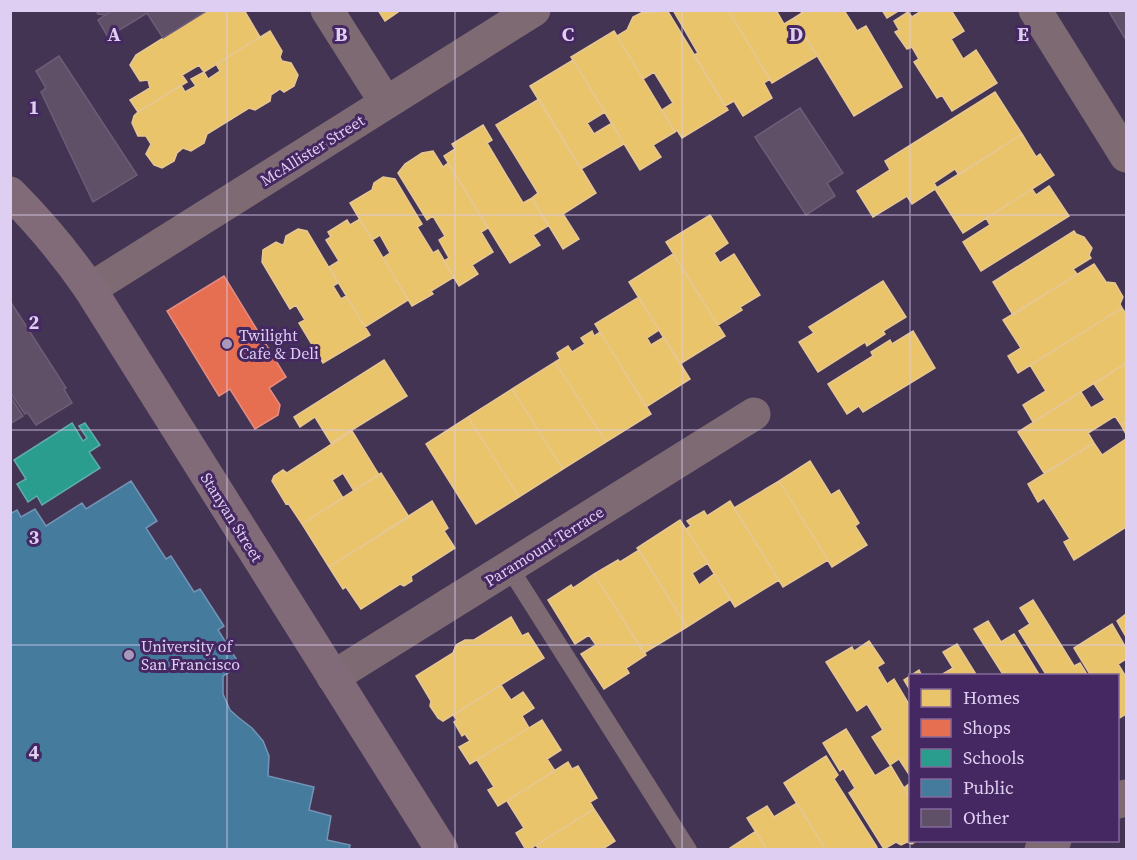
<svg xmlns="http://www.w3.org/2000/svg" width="1137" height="860" viewBox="0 0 1137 860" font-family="'Source Serif 4',serif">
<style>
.homes{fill:#e9c46a;stroke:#e6c793;stroke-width:1.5}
.shops{fill:#e76f51;stroke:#e48c81;stroke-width:1.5}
.schools{fill:#2a9d8f;stroke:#60acad;stroke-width:1.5}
.public{fill:#457b9d;stroke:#7394b6;stroke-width:1.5}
.building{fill:#5f4f67;stroke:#6e5d76;stroke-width:1.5}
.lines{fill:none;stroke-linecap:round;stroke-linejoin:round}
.lane{stroke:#7e6a73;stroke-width:18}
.street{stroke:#7e6a73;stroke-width:33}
.secondary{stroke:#816b79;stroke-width:33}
.grid{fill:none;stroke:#decff2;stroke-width:1.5;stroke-opacity:0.55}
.poi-dot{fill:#a899bb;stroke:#452761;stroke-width:2}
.labels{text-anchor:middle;stroke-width:6;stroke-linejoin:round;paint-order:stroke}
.street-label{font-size:16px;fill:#decff2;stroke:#452761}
.poi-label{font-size:16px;fill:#decff2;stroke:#452761;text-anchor:start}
.grid-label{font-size:20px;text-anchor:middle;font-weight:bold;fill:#decff2;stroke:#452761;stroke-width:6;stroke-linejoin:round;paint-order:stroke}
</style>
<rect width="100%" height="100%" fill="#443454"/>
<path class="homes" d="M 208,10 L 244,10 L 260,37 L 204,72 L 199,65 L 182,75 L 187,82 L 138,112 L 130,100 L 150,88 L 148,80 L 140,81 L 130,65 L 136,55 Z
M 378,10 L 401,10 L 385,21 Z
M 659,10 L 667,10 L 728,110 L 682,138 L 677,130 L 675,132 L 662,110 L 673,103 L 654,72 L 643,79 L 617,36 L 627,30 L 633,17 L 643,12 L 656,12 Z
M 673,10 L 728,10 L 770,79 L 764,83 L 772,98 L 743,116 L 734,101 L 725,106 L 694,55 L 698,53 Z
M 728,10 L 776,10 L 784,24 L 794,18 L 817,56 L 772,83 Z
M 800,10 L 847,10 L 845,12 L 857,31 L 866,26 L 902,87 L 854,116 L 794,18 L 802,13 Z
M 882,10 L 900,10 L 887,18 Z
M 923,10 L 951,10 L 964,31 L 951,39 L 963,59 L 976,50 L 997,83 L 952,111 L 942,95 L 937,98 L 914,62 L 919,59 L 912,47 L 907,49 L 895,32 L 899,30 L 894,21 L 908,12 L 912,17 Z
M 270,31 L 282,51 L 280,57 L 282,61 L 291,63 L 298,75 L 294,86 L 284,92 L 280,89 L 271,95 L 270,101 L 255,110 L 249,108 L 207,134 L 204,143 L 191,151 L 183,148 L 177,153 L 174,161 L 162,168 L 154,165 L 146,154 L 151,144 L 146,136 L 138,136 L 132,123 L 134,116 L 138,112 L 181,85 L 185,92 L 196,86 L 191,79 L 204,72 L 208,79 L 220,71 L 216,64 Z
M 614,31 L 675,132 L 653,145 L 661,157 L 640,170 L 571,57 Z
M 573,60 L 605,112 L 587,123 L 594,134 L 612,123 L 624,144 L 581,169 L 530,86 Z
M 995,92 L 1022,134 L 959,175 L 955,169 L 934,183 L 937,188 L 935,189 L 912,204 L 907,196 L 873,217 L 857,191 L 890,170 L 885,161 Z
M 539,99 L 596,193 L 563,214 L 579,239 L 563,249 L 532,198 L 538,193 L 496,125 Z
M 483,125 L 492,140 L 487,143 L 523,203 L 532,198 L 548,226 L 533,235 L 540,245 L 510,263 L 444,156 L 455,149 L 452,144 Z
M 1022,134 L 1036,157 L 1040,154 L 1054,175 L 963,233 L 935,189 Z
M 433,151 L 443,167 L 448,163 L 488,228 L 481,232 L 493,252 L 472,265 L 478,274 L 459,286 L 444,261 L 449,258 L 439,240 L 445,236 L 433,216 L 427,220 L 398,173 L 405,164 L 422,153 Z
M 383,177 L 395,179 L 422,224 L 417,227 L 433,253 L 438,250 L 454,277 L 431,291 L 433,294 L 412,306 L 383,258 L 390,253 L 380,235 L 372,240 L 350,203 L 372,190 L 374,183 Z
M 1049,186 L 1069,216 L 981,271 L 963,242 L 990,225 L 986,218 L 1032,189 L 1036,195 Z
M 710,215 L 728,243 L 714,253 L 720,263 L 734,254 L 760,295 L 740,307 L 742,310 L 718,325 L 666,242 Z
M 360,219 L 408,300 L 365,327 L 329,267 L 339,261 L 326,240 L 331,237 L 328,232 L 347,220 L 350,225 Z
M 298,229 L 307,231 L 338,283 L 333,286 L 341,299 L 346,296 L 370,335 L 323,363 L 299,323 L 305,320 L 296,305 L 290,309 L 262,262 L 263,250 L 276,242 L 282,245 L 284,244 L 286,236 Z
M 1074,231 L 1076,234 L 1084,237 L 1092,248 L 1089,255 L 1091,258 L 1073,269 L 1077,274 L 1013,315 L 993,282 Z
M 673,254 L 725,336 L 680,364 L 629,282 Z
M 1094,264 L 1106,282 L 1115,283 L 1123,297 L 1120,304 L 1122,308 L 1018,373 L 1008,356 L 1021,348 L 1003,320 Z
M 883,281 L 906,317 L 883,331 L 885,334 L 867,346 L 865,342 L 818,372 L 799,342 L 814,333 L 809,327 Z
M 639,297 L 659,330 L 647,338 L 651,345 L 664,337 L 690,379 L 646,407 L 595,324 Z
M 1122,308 L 1126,314 L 1126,363 L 1033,422 L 1023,405 L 1046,391 L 1030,365 Z
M 592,331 L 594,336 L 600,332 L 651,414 L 606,442 L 555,362 L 560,359 L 557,353 L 568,346 L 572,352 L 585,344 L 581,338 Z
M 913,331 L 935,368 L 863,412 L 859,406 L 847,414 L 828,384 L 873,356 L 871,352 L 890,340 L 892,344 Z
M 384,360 L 407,396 L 331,443 L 315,417 L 300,427 L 294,417 Z
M 555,362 L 606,442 L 563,469 L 512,389 Z
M 1126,363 L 1126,422 L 1121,425 L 1115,416 L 1088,433 L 1094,443 L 1044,473 L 1018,432 L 1081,392 L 1091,408 L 1105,400 L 1094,384 Z
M 512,389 L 563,469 L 519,497 L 468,417 Z
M 468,417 L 519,497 L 476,524 L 426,444 Z
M 1126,422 L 1126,434 L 1121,425 Z
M 352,431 L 379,475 L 354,491 L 343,473 L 332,480 L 343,498 L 302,524 L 288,503 L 286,504 L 272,481 L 274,476 L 283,470 L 287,473 Z
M 1126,439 L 1126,527 L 1074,560 L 1064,542 L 1070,539 L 1044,498 L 1038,502 L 1028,484 L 1094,443 L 1102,455 Z
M 810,461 L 831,495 L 839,490 L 859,523 L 855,526 L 867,545 L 832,567 L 779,481 Z
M 381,473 L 409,517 L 329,567 L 302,524 Z
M 779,481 L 828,560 L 783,587 L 734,508 Z
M 432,501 L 448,528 L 444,531 L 455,548 L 411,576 L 412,581 L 404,586 L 400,584 L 361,609 L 346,587 L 343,589 L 329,567 Z
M 730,501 L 779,580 L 735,607 L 686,529 L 691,526 L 687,521 L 704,511 L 707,516 Z
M 680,520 L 708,563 L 692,573 L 699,585 L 714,574 L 731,599 L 687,627 L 637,548 Z
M 639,550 L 687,627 L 644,653 L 594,574 L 618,560 L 620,562 Z
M 594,574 L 646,655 L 626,668 L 629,673 L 604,689 L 581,654 L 596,645 L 589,635 L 575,644 L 548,600 L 571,585 L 573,588 Z
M 1033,600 L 1074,666 L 1080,663 L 1088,676 L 1047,676 L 1019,631 L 1030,624 L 1020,608 Z
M 1126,614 L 1126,637 L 1117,621 Z
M 511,617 L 522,636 L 528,633 L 544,658 L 443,721 L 438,718 L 430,706 L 431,701 L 416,676 L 453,653 L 456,645 L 465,640 L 474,640 Z
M 988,621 L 1001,642 L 1014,634 L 1040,676 L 1004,676 L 974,629 Z
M 1112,624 L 1126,648 L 1126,659 L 1118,664 L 1126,677 L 1126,714 L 1118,719 L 1118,676 L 1091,676 L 1074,648 Z
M 869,641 L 884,663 L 877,667 L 887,684 L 894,679 L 910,706 L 910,776 L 899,759 L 890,765 L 872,737 L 883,730 L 867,704 L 857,711 L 826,662 L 852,647 L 854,651 Z
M 957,644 L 977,676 L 941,675 L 953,668 L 943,652 Z
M 919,670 L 922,676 L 910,676 L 910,690 L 904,680 Z
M 501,685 L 511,700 L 523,692 L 534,708 L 522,716 L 529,728 L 470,764 L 459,747 L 470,741 L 465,734 L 462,736 L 454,722 L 457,720 L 453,715 Z
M 542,720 L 561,750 L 547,759 L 555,771 L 498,806 L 488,790 L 494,787 L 477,760 Z
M 846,729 L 875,776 L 891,766 L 910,798 L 910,840 L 918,840 L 912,844 L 907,842 L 901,845 L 896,842 L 884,849 L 849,793 L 855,788 L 843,768 L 840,771 L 823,743 Z
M 826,756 L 838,775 L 834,779 L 877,847 L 873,850 L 826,850 L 784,783 Z
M 568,762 L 572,769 L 578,766 L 597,798 L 590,802 L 594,809 L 536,845 L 529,850 L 526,850 L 516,833 L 524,828 L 507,801 Z
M 910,783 L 910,798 L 904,788 Z
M 797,803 L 826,850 L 767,850 L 747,818 L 767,806 L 774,817 Z
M 594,809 L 615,841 L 604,848 L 605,850 L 539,850 L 536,845 Z
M 756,831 L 767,850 L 727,850 Z"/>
<path class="shops" d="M 224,276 L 286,377 L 269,388 L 280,405 L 278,415 L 255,429 L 230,389 L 219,396 L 167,311 Z"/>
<path class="schools" d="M 72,423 L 83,441 L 87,438 L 79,426 L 85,423 L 100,445 L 89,452 L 100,468 L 42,505 L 37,496 L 28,502 L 17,484 L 26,479 L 14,460 Z"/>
<path class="public" d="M 131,481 L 157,521 L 146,528 L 166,559 L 171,556 L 194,592 L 200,589 L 224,626 L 218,630 L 240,665 L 223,676 L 223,694 L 230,710 L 239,718 L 252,728 L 263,741 L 269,756 L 268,776 L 314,787 L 309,810 L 331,816 L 327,840 L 350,845 L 349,850 L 10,850 L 10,514 L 17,510 L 21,517 L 35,509 L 46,526 L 82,503 L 86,509 Z"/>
<path class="building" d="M 96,10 L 113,10 L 106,15 L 98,14 Z
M 113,10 L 208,10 L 163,38 L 147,13 L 108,37 L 98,20 Z
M 1108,10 L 1126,10 L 1126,40 Z
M 59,56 L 137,175 L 93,202 L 41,92 L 46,88 L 36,71 Z
M 800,108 L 843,173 L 827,183 L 835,196 L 806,215 L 755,137 Z
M 10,301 L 66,388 L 64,389 L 72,403 L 36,425 L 27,412 L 25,414 L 10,392 Z
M 10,396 L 23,416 L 10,424 Z"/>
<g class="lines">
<path class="lane" d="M 509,567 L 688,850"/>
<path class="street" d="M 327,10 L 386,103
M 1035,10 L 1126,156
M 90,289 L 534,10
M 333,677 L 754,414
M 1118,802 L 1126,796
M 1041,850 L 1055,840"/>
<path class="secondary" d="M 10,193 C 40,223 66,254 90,289 L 442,850"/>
</g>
<path class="grid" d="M 227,10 L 227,850M 455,10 L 455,850M 682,10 L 682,850M 910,10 L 910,850M 10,215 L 1126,215M 10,430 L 1126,430M 10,645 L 1126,645"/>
<g class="poi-dot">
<circle cx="227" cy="344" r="6"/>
<circle cx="129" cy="655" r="6"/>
</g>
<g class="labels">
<g class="street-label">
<text transform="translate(312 150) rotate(-32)" y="6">McAllister Street</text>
<text transform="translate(232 517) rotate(58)" y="6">Stanyan Street</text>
<text transform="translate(544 546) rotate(-32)" y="6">Paramount Terrace</text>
</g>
<g class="poi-label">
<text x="239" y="341">Twilight<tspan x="239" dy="18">Cafe &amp; Deli</tspan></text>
<text x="141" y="652">University of<tspan x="141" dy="18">San Francisco</tspan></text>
</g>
</g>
<g class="grid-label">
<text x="114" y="41">A</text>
<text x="341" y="41">B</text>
<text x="568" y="41">C</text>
<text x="796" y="41">D</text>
<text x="1023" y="41">E</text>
<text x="34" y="114">1</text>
<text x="34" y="329">2</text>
<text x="34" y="544">3</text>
<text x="34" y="759">4</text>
</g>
<rect width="1137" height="860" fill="none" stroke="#decff2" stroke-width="24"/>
<rect x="909" y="674" width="210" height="168" fill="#452761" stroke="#826a9b" stroke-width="1.5"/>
<rect x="921" y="689" width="30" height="18" fill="#e9c46a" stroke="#826a9b" stroke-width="1.5"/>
<text x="963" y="704" font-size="18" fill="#decff2">Homes</text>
<rect x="921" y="719" width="30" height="18" fill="#e76f51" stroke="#826a9b" stroke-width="1.5"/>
<text x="963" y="734" font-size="18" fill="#decff2">Shops</text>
<rect x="921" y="749" width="30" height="18" fill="#2a9d8f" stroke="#826a9b" stroke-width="1.5"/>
<text x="963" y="764" font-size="18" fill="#decff2">Schools</text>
<rect x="921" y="779" width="30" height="18" fill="#457b9d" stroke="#826a9b" stroke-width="1.5"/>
<text x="963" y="794" font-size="18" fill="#decff2">Public</text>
<rect x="921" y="809" width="30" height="18" fill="#5f4f67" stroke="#826a9b" stroke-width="1.5"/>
<text x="963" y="824" font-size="18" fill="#decff2">Other</text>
</svg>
